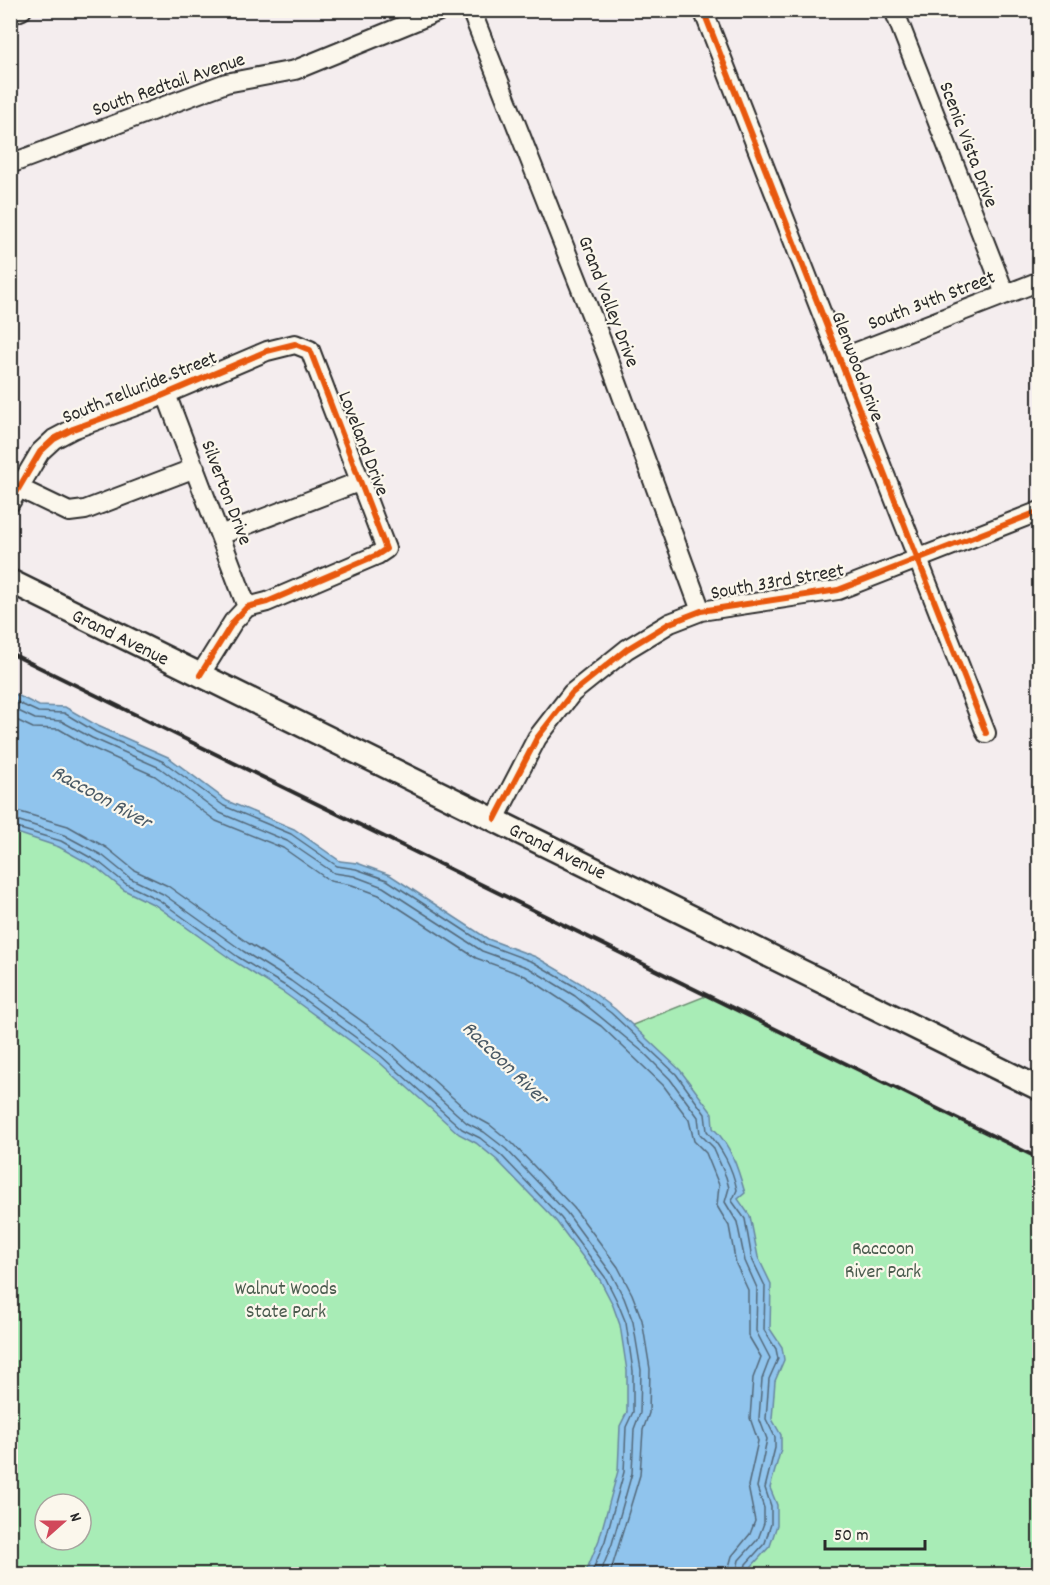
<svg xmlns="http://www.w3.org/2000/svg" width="1050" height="1585" viewBox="0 0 1050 1585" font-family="Dekko,sans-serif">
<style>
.green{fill:#a8ecb6;stroke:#6a8c70;stroke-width:1.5;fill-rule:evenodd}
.water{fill:#90c4ed;stroke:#68879f;stroke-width:1.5}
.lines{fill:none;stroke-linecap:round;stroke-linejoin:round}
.shore{stroke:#536879;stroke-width:1.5}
.minor-casing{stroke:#2b2b2b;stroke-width:22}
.major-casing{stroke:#2b2b2b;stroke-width:27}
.minor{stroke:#fbf7ec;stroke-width:18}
.major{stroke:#fbf7ec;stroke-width:22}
.rail{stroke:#2b2b2b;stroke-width:4}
.cycleway-casing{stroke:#fbf7ec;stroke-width:10}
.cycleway{stroke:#e8590c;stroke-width:6}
.labels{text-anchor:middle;stroke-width:4.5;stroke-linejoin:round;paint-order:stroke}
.street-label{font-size:20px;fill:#2b2b2b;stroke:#fbf7ec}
.park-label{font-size:20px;fill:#4a5b4e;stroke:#fbf7ec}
.water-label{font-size:21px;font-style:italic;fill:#495965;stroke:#fbf7ec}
</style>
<rect width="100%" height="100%" fill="#f4edee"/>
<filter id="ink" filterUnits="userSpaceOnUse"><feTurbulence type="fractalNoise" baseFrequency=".0167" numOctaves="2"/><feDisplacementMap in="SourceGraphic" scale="12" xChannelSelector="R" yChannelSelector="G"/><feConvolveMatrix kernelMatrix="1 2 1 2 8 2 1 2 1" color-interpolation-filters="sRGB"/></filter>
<g filter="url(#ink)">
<path class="green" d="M 10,792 L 488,1106 L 655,1358 L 603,1574 L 11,1574 ZM 45,1504 L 81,1504 L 81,1540 L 45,1540 Z
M 708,995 L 1039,1159 L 1039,1574 L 720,1574 L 580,1046 Z"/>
<path class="water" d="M 11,692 L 39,706 L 65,707 L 98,726 L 168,757 L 227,801 L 294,829 L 340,861 L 357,863 L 390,875 L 488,939 L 536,957 L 582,984 L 615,1009 L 680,1070 L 712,1113 L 713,1128 C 731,1145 738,1169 745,1193 L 738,1199 L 750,1216 L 758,1257 L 771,1284 L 770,1329 L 782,1347 L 784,1360 L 775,1381 L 772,1419 L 781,1435 L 781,1449 L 770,1488 L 777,1505 L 777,1525 L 770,1546 L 751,1567 L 749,1574 L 585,1574 L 599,1540 L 618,1471 L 620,1426 L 627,1412 L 627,1371 L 620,1325 L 612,1303 L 600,1280 L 556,1221 L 497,1160 L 476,1143 L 459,1134 L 378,1061 L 283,992 L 235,962 L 155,905 L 124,890 L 97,868 L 59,847 L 11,831 Z"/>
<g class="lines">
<path class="shore" d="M 10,699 L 38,712 L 64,713 L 96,732 L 164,762 L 224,806 L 291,834 L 337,866 L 356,869 L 387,880 L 485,944 L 533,962 L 579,989 L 611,1013 L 676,1074 L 705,1114 L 707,1131 C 722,1149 732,1166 737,1190 L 732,1201 L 745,1219 L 752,1259 L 765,1286 L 764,1330 L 776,1349 L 778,1359 L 769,1379 L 766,1419 L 775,1437 L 775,1448 L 765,1488 L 771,1506 L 771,1524 L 765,1543 L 746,1564 L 744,1574
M 10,707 L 35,719 L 61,721 L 92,738 L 160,768 L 220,813 L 287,841 L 334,873 L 354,876 L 383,887 L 482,951 L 529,968 L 575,996 L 643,1052 L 670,1079 L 698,1117 L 700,1134 L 713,1147 L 726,1177 L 729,1188 L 725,1202 L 737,1222 L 745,1261 L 757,1288 L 756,1331 L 770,1358 L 762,1379 L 759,1418 L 767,1439 L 757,1487 L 764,1508 L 764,1523 L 758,1539 L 739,1560 L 736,1574
M 10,717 L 33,728 L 59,729 L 88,746 L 155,776 L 216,821 L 283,848 L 330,881 L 352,885 L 379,895 L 476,958 L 525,976 L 601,1026 L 663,1085 L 689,1120 L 694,1141 L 706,1153 L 719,1185 L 717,1206 L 729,1226 L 736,1264 L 748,1290 L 748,1335 L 761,1357 L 753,1378 L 750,1418 L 758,1441 L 748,1486 L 755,1521 L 750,1534 L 732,1556 L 727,1574
M 10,809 L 68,826 L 107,848 L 134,870 L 168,886 L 248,943 L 297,974 L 392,1043 L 472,1115 L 490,1125 L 512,1143 L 574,1208 L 618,1267 L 632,1294 L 642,1320 L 650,1369 L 649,1413 L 643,1430 L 640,1475 L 610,1574
M 10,818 L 64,835 L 103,856 L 130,878 L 163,894 L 243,951 L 291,981 L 386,1050 L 467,1123 L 484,1132 L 506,1149 L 567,1213 L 611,1273 L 624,1298 L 633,1322 L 641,1370 L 640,1413 L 634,1429 L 632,1473 L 612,1544 L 600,1574
M 10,826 L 61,841 L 100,863 L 126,884 L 159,900 L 238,957 L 287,987 L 381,1056 L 462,1129 L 480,1138 L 501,1155 L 561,1218 L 605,1277 L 617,1301 L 626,1323 L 633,1371 L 633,1412 L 626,1427 L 624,1472 L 605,1541 L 591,1574"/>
<defs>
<path id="minor" d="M 471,10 L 607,355 L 701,611
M 703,10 L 986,733
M 894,10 L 1005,294
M 10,15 L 22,10
M 10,164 L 226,83 L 295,70 L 442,10
M 839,359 L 1040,281
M 166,394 L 247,607
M 19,488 L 69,512 L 85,510 L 195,468
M 10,503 L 40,452 L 54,439 L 73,429 L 152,400 L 267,351 L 295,344 L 310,350 L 386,549 L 377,555 L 267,602 L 247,607 L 233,622 L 200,675
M 220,535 L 361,481
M 495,819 L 537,738 L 572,693 L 627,649 L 670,623 L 701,611 L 838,590 L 1040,511"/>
<path id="major" d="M 10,581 L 1040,1089"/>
</defs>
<use href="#minor" class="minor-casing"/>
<use href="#major" class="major-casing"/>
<use href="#minor" class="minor"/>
<use href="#major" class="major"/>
<path class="rail" d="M 10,653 L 1040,1159"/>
<defs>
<path id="cycleway" d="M 703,10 L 986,733
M 10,503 L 40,452 L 54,439 L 73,429 L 152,400 L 267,351 L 295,344 L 310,350 L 386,549 L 377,555 L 267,602 L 247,607 L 233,622 L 200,675
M 495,819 L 537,738 L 572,693 L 627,649 L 670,623 L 701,611 L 838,590 L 1040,511"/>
</defs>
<use href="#cycleway" class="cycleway-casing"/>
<use href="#cycleway" class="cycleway"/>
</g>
</g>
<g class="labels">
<g class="street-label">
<text transform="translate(168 83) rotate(-19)" y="7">South Redtail Avenue</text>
<text transform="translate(970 144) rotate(69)" y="7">Scenic Vista Drive</text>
<text transform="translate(931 299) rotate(-21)" y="7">South 34th Street</text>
<text transform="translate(610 301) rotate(69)" y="7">Grand Valley Drive</text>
<text transform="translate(859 366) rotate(69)" y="7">Glenwood Drive</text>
<text transform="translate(139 386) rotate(-22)" y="7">South Telluride Street</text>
<text transform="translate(365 443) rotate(69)" y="7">Loveland Drive</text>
<text transform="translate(228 492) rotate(69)" y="7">Silverton Drive</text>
<text transform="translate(777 580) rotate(-10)" y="7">South 33rd Street</text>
<text transform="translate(121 636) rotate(26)" y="7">Grand Avenue</text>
<text transform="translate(558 850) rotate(26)" y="7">Grand Avenue</text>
</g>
<g class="park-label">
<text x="883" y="1254">Raccoon<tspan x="883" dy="23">River Park</tspan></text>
<text x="286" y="1294">Walnut Woods<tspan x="286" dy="23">State Park</tspan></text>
</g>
<g class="water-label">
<text transform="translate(102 796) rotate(29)" y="7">Raccoon River</text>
<text transform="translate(506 1062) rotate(44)" y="7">Raccoon River</text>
</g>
</g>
<rect width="1050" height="1585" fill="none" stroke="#fbf7ec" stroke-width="36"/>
<rect x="18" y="18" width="1014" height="1549" fill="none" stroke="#2b2b2b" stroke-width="2" filter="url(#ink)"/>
<g transform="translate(63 1522) rotate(69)"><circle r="28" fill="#fbf7ec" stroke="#a8a59f" stroke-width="1.5"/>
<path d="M0-4.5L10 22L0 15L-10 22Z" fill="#d1495b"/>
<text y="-9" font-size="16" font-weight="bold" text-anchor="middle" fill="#2b2b2b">N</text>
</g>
<path d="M825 1540v9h100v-9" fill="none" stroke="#2b2b2b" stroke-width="3"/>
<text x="834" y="1540" font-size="18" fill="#2b2b2b" stroke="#fbf7ec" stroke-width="4.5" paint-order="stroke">50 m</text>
</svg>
